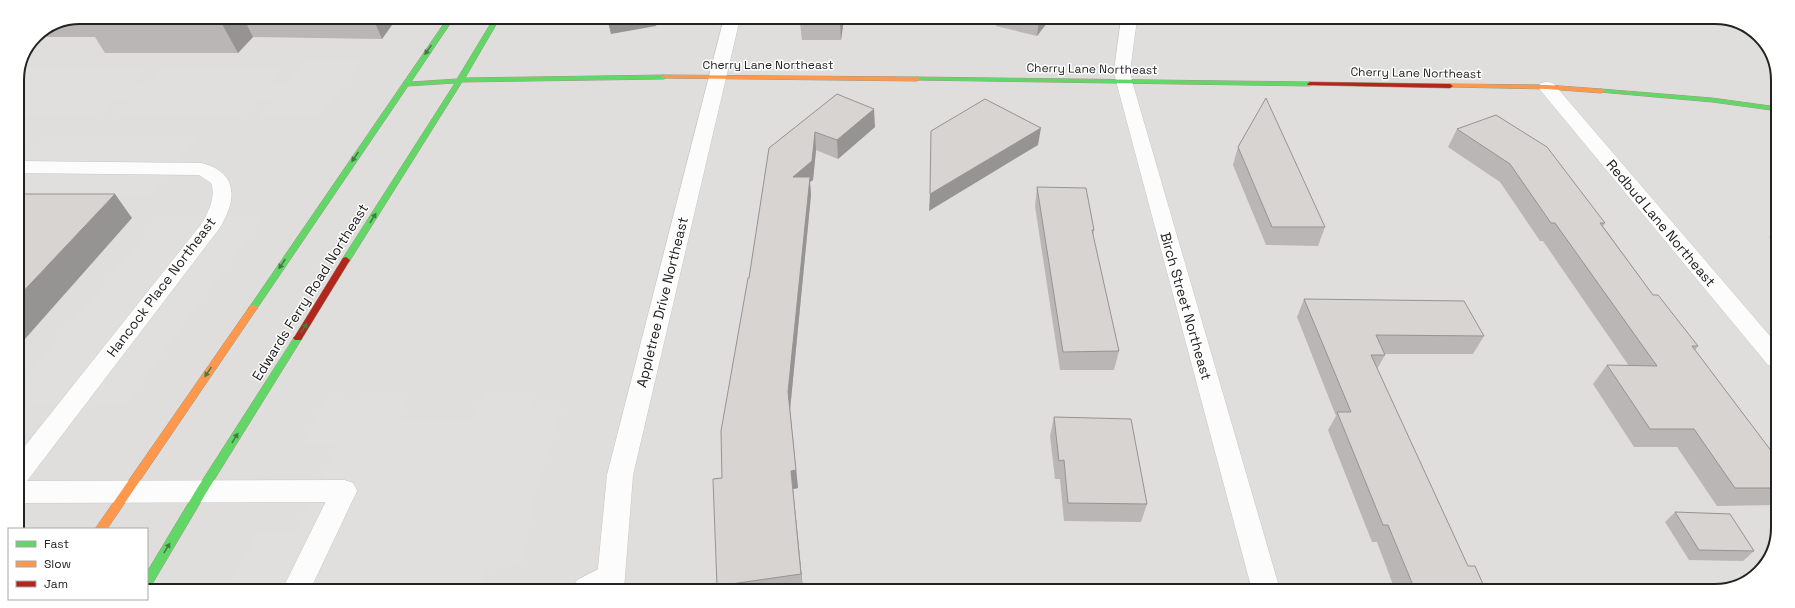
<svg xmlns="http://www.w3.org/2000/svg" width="1795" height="608" viewBox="0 0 1795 608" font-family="'Space Grotesk',sans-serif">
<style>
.residential{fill:#dfdedc}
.parking{fill:#e0dfde}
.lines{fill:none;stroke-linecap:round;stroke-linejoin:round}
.lane-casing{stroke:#c9c8c7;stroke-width:1}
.street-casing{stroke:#c9c8c7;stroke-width:1}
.fast-casing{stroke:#999a82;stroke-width:1}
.slow-casing{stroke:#999a82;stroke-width:1}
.jam-casing{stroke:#999a82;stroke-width:1}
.lane{fill:#fdfcfc;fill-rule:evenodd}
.street{fill:#fdfcfc;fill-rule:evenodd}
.fast{fill:#63d668;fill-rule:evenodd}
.slow{fill:#ff974d;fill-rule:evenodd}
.jam{fill:#b3261e;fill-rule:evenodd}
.wall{fill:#b9b6b5}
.shaded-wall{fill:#969493}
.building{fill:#d7d4d2;stroke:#969493}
.oneway{fill:#427c45}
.labels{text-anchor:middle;stroke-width:3;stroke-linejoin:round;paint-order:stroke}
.far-street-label{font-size:12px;fill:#222;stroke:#fff}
.street-label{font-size:14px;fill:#222;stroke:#fff}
.rim{fill:none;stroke:#222;stroke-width:2}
</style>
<rect width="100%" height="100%" fill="#f0eeeb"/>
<path class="residential" d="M 80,17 L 1735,20 L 1765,41 L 1778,76 L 1775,548 L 1753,578 L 1715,591 L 147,588 L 147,529 L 17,529 L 17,76 L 36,35 Z"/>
<path class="parking" d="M 362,61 L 319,117 L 258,117 L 272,100 L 255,100 L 241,117 L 112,117 L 129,100 L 114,100 L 97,117 L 17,117 L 17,76 L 25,68 L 145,69 L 131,84 L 146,84 L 161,69 L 281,69 L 268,84 L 286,84 L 304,62 Z
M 46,136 L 198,137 L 147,197 L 17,196 L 17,154 L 25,154 Z
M 161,217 L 263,217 L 124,405 L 17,406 L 17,387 Z
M 363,392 L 409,392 L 398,421 L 471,421 L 484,392 L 536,392 L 532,407 L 563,407 L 537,486 L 529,525 L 524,564 L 484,571 L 483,589 L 228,588 L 259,530 L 296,530 L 339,443 L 302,443 L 327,399 L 360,400 Z"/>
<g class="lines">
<defs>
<path id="lane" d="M 344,480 L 353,483 L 357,491 L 311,588 L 283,588 L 335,483 Z
M 610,563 L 620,567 L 624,576 L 620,585 L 613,589 L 573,589 L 577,580 Z"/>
<path id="street" d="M 724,18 L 740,18 L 633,475 L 624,589 L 596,589 L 607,475 Z
M 1121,19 L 1137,19 L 1130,71 L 1132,81 L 1280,590 L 1252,590 L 1116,81 L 1114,71 Z
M 1547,82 L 1553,83 L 1776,343 L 1776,368 L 1768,365 L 1541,91 L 1538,87 L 1541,83 Z
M 17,161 L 202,163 C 239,173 237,201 219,229 L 27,481 L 344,480 L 353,483 L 357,491 L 353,499 L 344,502 L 17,503 L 17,456 L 203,222 C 209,210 216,196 211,183 L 199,175 L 17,173 Z"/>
<path id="fast" d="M 448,18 L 454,18 L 411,82 L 457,79 L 494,18 L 500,18 L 465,78 L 664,75 L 667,77 L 664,79 L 462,82 L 349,262 L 343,262 L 342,260 L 343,258 L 455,83 L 408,86 L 256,310 L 250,310 L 248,308 L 250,306 Z
M 917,77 L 1310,82 L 1313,84 L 1310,86 L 915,80 L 914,79 Z
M 1601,89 L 1712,98 L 1778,107 L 1778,111 L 1712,102 L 1599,92 L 1599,90 Z
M 298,335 L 301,336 L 303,338 L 301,340 L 206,493 L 151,586 L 147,587 L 147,572 L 198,487 L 295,336 Z"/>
<path id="slow" d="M 664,75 L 917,77 L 920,79 L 917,81 L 662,78 L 661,77 Z
M 1450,84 L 1547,85 L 1601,89 L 1605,91 L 1601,93 L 1547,89 L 1448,87 L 1448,85 Z
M 253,305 L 256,306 L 258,308 L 256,310 L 107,529 L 95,529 L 250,306 Z"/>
<path id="jam" d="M 1310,82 L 1450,84 L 1453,86 L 1450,88 L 1308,85 L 1307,84 Z
M 346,257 L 350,260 L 301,340 L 295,340 L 293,338 L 295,336 L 343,258 Z"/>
</defs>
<use href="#lane" class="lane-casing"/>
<use href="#street" class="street-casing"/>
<use href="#fast" class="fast-casing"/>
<use href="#slow" class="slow-casing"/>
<use href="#jam" class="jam-casing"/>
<use href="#lane" class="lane"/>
<use href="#street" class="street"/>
<use href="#fast" class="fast"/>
<use href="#slow" class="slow"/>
<use href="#jam" class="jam"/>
</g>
<path class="wall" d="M 80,17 L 397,18 L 382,39 L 253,37 L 238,53 L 105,53 L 95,37 L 35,37 L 36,35 Z
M 801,18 L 844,19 L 841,40 L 802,40 L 800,23 Z
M 996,19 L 1050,19 L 1037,36 L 996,26 Z
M 837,94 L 875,127 L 838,159 L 816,150 L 813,180 L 810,182 L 811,195 L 790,410 L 798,488 L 793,489 L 803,589 L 718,589 L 717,586 L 722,478 L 749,278 L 769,148 Z
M 1457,129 L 1605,223 L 1603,226 L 1653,295 L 1698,346 L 1695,350 L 1775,456 L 1775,505 L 1717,506 L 1677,447 L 1634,447 L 1593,384 L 1607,365 L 1629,366 L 1543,241 L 1540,241 L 1500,182 L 1448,147 Z
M 1238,147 L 1325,227 L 1318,246 L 1266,245 L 1233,165 Z
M 1037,187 L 1094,230 L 1093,236 L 1119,351 L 1114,370 L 1060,370 L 1035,206 Z
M 1777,227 L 1777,245 L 1769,237 Z
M 1304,299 L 1484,336 L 1473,354 L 1384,354 L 1385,355 L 1377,369 L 1468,566 L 1486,591 L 1395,590 L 1377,542 L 1372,542 L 1328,430 L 1336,416 L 1297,317 Z
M 1054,417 L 1147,504 L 1141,522 L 1064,521 L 1060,479 L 1055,479 L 1050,436 Z
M 1675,512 L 1754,551 L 1743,561 L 1689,560 L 1665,522 Z"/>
<path class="shaded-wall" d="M 229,17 L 243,17 L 253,37 L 238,53 L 222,24 Z
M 373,18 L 397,18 L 382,39 Z
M 607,18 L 659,18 L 656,26 L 611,34 Z
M 841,18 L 844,19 L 841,40 L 840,23 Z
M 1039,19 L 1050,19 L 1037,36 Z
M 874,109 L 875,127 L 838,159 L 837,140 Z
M 1041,128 L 1038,145 L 929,211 L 930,194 Z
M 815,132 L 816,150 L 813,180 L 810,182 L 811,195 L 790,410 L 798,488 L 793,489 L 803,589 L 801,574 L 791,471 L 788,392 L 793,177 Z
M 115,194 L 132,218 L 17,348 L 17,298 Z"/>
<path class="building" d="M 93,17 L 229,17 L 222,24 L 86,23 Z
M 801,18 L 841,18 L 840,23 L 800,23 Z
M 837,94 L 874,109 L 837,140 L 815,132 L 812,161 L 793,177 L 810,177 L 788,392 L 796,470 L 791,471 L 801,574 L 717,586 L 713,479 L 722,478 L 721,431 L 748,278 L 749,278 L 769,148 Z
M 1266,98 L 1325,227 L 1272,227 L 1238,147 Z
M 985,99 L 1041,128 L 930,194 L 931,131 Z
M 1496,115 L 1547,147 L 1605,223 L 1600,223 L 1653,295 L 1658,295 L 1698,346 L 1692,346 L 1775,456 L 1775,488 L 1735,488 L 1694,429 L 1650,429 L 1607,365 L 1657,366 L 1555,223 L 1551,223 L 1510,164 L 1457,129 Z
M 1037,187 L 1086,188 L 1094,230 L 1092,230 L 1119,351 L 1063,352 Z
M 17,194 L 115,194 L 17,298 Z
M 1304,299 L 1464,301 L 1484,336 L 1376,335 L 1385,355 L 1371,355 L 1468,566 L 1475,566 L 1486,591 L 1415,590 L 1388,525 L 1383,525 L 1337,412 L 1351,412 Z
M 1054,417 L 1131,419 L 1147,504 L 1068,503 L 1064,460 L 1059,461 Z
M 1675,512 L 1730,514 L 1754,551 L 1699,550 Z"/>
<defs><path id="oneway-solid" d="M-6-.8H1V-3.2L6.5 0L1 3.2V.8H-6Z"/></defs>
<g class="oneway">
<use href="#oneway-solid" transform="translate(428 50) rotate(125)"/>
<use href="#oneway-solid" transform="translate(355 157) rotate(124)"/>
<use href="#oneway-solid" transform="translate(373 218) rotate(-58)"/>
<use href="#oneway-solid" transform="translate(282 264) rotate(124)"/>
<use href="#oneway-solid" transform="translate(304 328) rotate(-58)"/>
<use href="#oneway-solid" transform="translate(208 372) rotate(124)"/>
<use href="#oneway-solid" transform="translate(235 438) rotate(-58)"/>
<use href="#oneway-solid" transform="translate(167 548) rotate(-59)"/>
</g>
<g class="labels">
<g class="far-street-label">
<text x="768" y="69">Cherry Lane Northeast</text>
<text transform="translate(1092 69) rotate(1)" y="4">Cherry Lane Northeast</text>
<text transform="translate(1416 73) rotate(1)" y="4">Cherry Lane Northeast</text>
</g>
<g class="street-label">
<text transform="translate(1661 223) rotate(50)" y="5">Redbud Lane Northeast</text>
<text transform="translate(161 287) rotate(-53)" y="5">Hancock Place Northeast</text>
<text transform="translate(310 292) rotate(-58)" y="5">Edwards Ferry Road Northeast</text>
<text transform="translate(662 302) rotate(-76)" y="5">Appletree Drive Northeast</text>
<text transform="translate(1186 306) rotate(74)" y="5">Birch Street Northeast</text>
</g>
</g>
<path d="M0 0H1795V608H0ZM80 24H1715A56 56 0 0 1 1771 80V528A56 56 0 0 1 1715 584H80A56 56 0 0 1 24 528V80A56 56 0 0 1 80 24Z" fill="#fff" fill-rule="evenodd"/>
<path class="rim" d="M80 24H1715A56 56 0 0 1 1771 80V528A56 56 0 0 1 1715 584H80A56 56 0 0 1 24 528V80A56 56 0 0 1 80 24Z"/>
<rect x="8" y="528" width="140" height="72" fill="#ffffff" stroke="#a7a7a7"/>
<rect x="16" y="541" width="20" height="6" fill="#63d668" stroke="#a7a7a7"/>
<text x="44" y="548" font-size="12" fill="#222222">Fast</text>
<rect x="16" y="561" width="20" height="6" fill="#ff974d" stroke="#a7a7a7"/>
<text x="44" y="568" font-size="12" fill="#222222">Slow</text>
<rect x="16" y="581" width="20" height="6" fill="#b3261e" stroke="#a7a7a7"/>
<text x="44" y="588" font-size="12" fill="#222222">Jam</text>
</svg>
